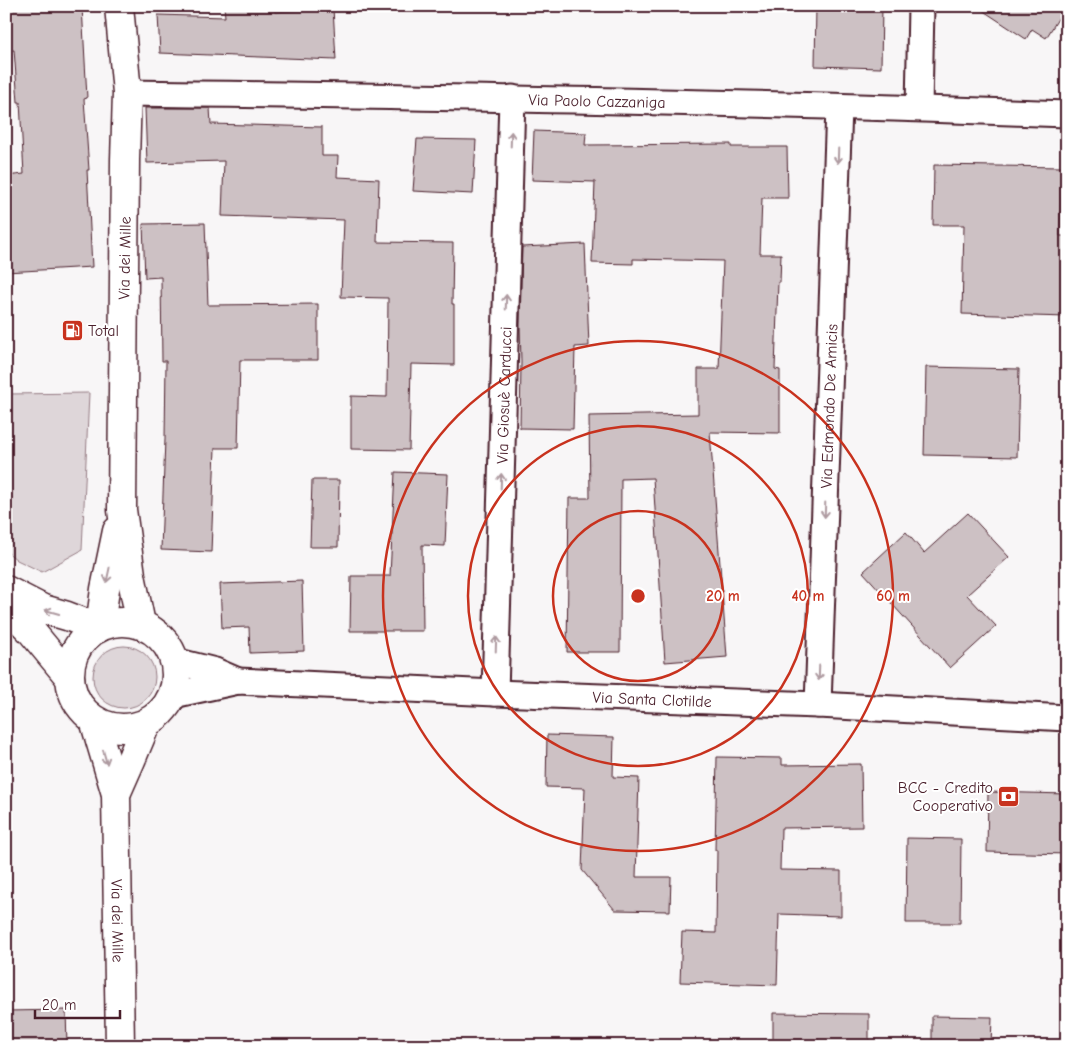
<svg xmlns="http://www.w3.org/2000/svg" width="1073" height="1052" viewBox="0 0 1073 1052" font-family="'Comic Neue',sans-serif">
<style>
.green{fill:#ded6d9;stroke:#947a82}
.building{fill:#cdc1c4;stroke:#4a1f2b}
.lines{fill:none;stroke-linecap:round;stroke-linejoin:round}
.minor-casing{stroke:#4a1f2b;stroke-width:29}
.tertiary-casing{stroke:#4a1f2b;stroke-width:31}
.secondary-casing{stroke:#4a1f2b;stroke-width:31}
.minor{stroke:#fff;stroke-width:25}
.tertiary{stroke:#fff;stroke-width:28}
.secondary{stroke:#fff;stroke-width:28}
.oneway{stroke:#ae9aa0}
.ring{fill:none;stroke:#c8321e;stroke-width:2.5}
.labels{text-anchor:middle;stroke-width:4;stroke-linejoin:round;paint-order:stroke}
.street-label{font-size:16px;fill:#4a1f2b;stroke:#fff}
.poi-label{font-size:16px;fill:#4a1f2b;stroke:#fff;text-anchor:start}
.centre{fill:#c8321e;stroke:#fff;stroke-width:2.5}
.ring-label{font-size:15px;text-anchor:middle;font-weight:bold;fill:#c8321e;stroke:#fff;stroke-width:4;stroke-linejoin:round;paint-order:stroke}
</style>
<rect width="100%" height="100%" fill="#f8f6f7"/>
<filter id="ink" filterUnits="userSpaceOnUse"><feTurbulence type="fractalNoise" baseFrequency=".02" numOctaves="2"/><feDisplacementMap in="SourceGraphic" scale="10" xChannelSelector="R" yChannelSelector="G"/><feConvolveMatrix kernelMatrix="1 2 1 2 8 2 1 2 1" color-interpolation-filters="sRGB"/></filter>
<g filter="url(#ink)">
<path class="green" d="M 89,393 L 82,550 L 42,572 L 17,560 L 6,551 L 6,394 Z
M93 677a31 31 0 1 1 62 0a31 31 0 1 1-62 0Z"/>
<path class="building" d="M 6,6 L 82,6 L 87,98 L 84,99 L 89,170 L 87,170 L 92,267 L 6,272 L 6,176 L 24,174 L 20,102 L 18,102 L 14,50 L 6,51 Z
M 224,6 L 274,6 L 275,12 L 333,8 L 336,60 L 160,53 L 158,15 L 225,17 Z
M 816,6 L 882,6 L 881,68 L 815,66 Z
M 976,6 L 1066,6 L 1046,38 L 1032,29 L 1026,39 Z
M 145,108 L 210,108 L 211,124 L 322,127 L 322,156 L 338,156 L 337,177 L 379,179 L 377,242 L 453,243 L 452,304 L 454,304 L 454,365 L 411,364 L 409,450 L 351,449 L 351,396 L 387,397 L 388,298 L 341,297 L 344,220 L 222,216 L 224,161 L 147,163 Z
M 534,131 L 586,133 L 585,145 L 731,144 L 731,147 L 787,147 L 788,198 L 762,198 L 760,254 L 781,254 L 780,282 L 778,282 L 775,369 L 780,370 L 780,433 L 710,432 L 727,657 L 665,662 L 653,478 L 621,479 L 620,652 L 567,652 L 569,498 L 590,498 L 589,416 L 698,414 L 698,369 L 719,369 L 723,261 L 633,259 L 633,264 L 592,263 L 595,182 L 532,180 Z
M 417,139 L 476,140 L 473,194 L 413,191 Z
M 934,165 L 1061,167 L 1060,236 L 1067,236 L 1067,317 L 962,314 L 964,225 L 933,225 Z
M 205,223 L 208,305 L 318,304 L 318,360 L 240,360 L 238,448 L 215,448 L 211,552 L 161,550 L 165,439 L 166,361 L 162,361 L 161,277 L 145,278 L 143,224 Z
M 585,244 L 589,346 L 575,347 L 573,429 L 520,428 L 521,362 L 520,325 L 522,247 Z
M 926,367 L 1019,369 L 1017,457 L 924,455 Z
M 395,472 L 448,474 L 445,546 L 422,545 L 423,631 L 350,631 L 351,576 L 390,576 Z
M 312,480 L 339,480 L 338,547 L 310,547 Z
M 968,513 L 1009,557 L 967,595 L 996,626 L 950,668 L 863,572 L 906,532 L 924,553 Z
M 302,581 L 304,651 L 250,653 L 249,627 L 222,628 L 220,584 Z
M 547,735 L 614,737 L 613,777 L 639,778 L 636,877 L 671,877 L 670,911 L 615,910 L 582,870 L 585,788 L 546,787 Z
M 717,757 L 782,758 L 782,765 L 861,764 L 862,827 L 781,828 L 780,870 L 841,871 L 841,916 L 779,914 L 777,985 L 680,982 L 682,932 L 716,933 L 717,850 L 715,850 Z
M 988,792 L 1067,794 L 1067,854 L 987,852 Z
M 907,838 L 961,839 L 960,923 L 906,923 Z
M 66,1010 L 67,1046 L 6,1046 L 6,1011 Z
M 773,1013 L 869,1014 L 869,1046 L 819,1046 L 819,1040 L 773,1040 Z
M 932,1016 L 992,1017 L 991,1046 L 932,1046 Z"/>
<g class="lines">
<defs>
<g id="minor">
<path id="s1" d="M 127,93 C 440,97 754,102 1067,114"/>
<path d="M 919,108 L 921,6"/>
<path d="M 175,661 L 215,671 L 238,681"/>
<path id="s2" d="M 495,693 L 512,98"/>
<path id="s3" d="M 173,695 L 238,681 L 495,693 L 818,705 L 1067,718"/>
<path id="s4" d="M 818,705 L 839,107"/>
</g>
<path id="tertiary" d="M 6,590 L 43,609 L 67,616 L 98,628
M 6,605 L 32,632 L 70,678"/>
<g id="secondary">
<path d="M 119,6 L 127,93 L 125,160 L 122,510 L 131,575 L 141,624"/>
<circle cx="123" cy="675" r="53"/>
<path d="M 100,627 L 105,589 L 117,531"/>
<path id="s5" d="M 94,720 L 116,794 L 120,1046"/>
<path d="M 116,794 L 131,760 L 146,724"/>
</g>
</defs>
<use href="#minor" class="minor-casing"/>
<use href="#tertiary" class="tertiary-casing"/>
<use href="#secondary" class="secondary-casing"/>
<use href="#minor" class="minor"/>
<use href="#tertiary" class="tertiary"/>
<use href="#secondary" class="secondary"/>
</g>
<defs><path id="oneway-shaft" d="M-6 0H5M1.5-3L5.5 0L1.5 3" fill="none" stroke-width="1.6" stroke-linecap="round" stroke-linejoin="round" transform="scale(1.25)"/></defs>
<g class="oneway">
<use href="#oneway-shaft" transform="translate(511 139) rotate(-88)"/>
<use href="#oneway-shaft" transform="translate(838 156) rotate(92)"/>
<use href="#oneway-shaft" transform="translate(506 302) rotate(-88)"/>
<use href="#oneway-shaft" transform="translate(501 481) rotate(-88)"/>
<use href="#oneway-shaft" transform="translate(825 510) rotate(92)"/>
<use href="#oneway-shaft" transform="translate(108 575) rotate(102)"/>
<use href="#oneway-shaft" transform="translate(52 612) rotate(-164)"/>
<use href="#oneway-shaft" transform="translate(496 644) rotate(-88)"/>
<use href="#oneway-shaft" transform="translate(819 673) rotate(92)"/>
<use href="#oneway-shaft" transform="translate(105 757) rotate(74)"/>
</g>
</g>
<g class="ring">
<circle cx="638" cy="596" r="85"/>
<circle cx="638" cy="596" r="170"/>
<circle cx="638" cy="596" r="255"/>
</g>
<defs>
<symbol id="fuel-square" viewBox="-11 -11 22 22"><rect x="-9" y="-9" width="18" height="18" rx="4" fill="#c8321e" stroke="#fff"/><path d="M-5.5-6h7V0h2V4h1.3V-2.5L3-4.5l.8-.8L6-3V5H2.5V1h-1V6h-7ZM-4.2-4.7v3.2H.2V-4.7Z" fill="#fff"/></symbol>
<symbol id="bank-square" viewBox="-11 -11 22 22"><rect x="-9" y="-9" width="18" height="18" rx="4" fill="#c8321e" stroke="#fff"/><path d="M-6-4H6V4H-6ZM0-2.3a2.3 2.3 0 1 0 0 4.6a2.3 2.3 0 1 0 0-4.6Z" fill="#fff"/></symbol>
</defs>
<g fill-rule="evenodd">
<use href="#fuel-square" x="60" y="318" width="25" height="25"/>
<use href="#bank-square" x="996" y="784" width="25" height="25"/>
</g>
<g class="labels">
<g class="street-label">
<text dy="6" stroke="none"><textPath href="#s1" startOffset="470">Via Paolo Cazzaniga</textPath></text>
<text transform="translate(124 258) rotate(-89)" y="6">Via dei Mille</text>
<text dy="6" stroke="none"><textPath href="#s2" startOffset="298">Via Giosuè Carducci</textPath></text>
<text dy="6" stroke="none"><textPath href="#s4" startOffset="299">Via Edmondo De Amicis</textPath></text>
<text dy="6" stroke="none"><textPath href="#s3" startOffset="481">Via Santa Clotilde</textPath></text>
<text dy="6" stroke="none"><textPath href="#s5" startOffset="204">Via dei Mille</textPath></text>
</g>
<g class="poi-label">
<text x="88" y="336">Total</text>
<text x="993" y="793" text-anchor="end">BCC - Credito<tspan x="993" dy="18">Cooperativo</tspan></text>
</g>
</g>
<circle cx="638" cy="596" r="8" class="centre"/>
<g class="ring-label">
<text x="723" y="601">20 m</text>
<text x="808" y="601">40 m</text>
<text x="893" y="601">60 m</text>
</g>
<rect width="1073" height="1052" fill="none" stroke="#fff" stroke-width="25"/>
<rect x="12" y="12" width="1048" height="1027" fill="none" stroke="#4a1f2b" stroke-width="2" filter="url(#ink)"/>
<path d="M35 1010v8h85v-8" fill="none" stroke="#4a1f2b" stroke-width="2.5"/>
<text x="42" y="1010" font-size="15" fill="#4a1f2b" stroke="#ffffff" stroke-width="4" paint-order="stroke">20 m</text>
</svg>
